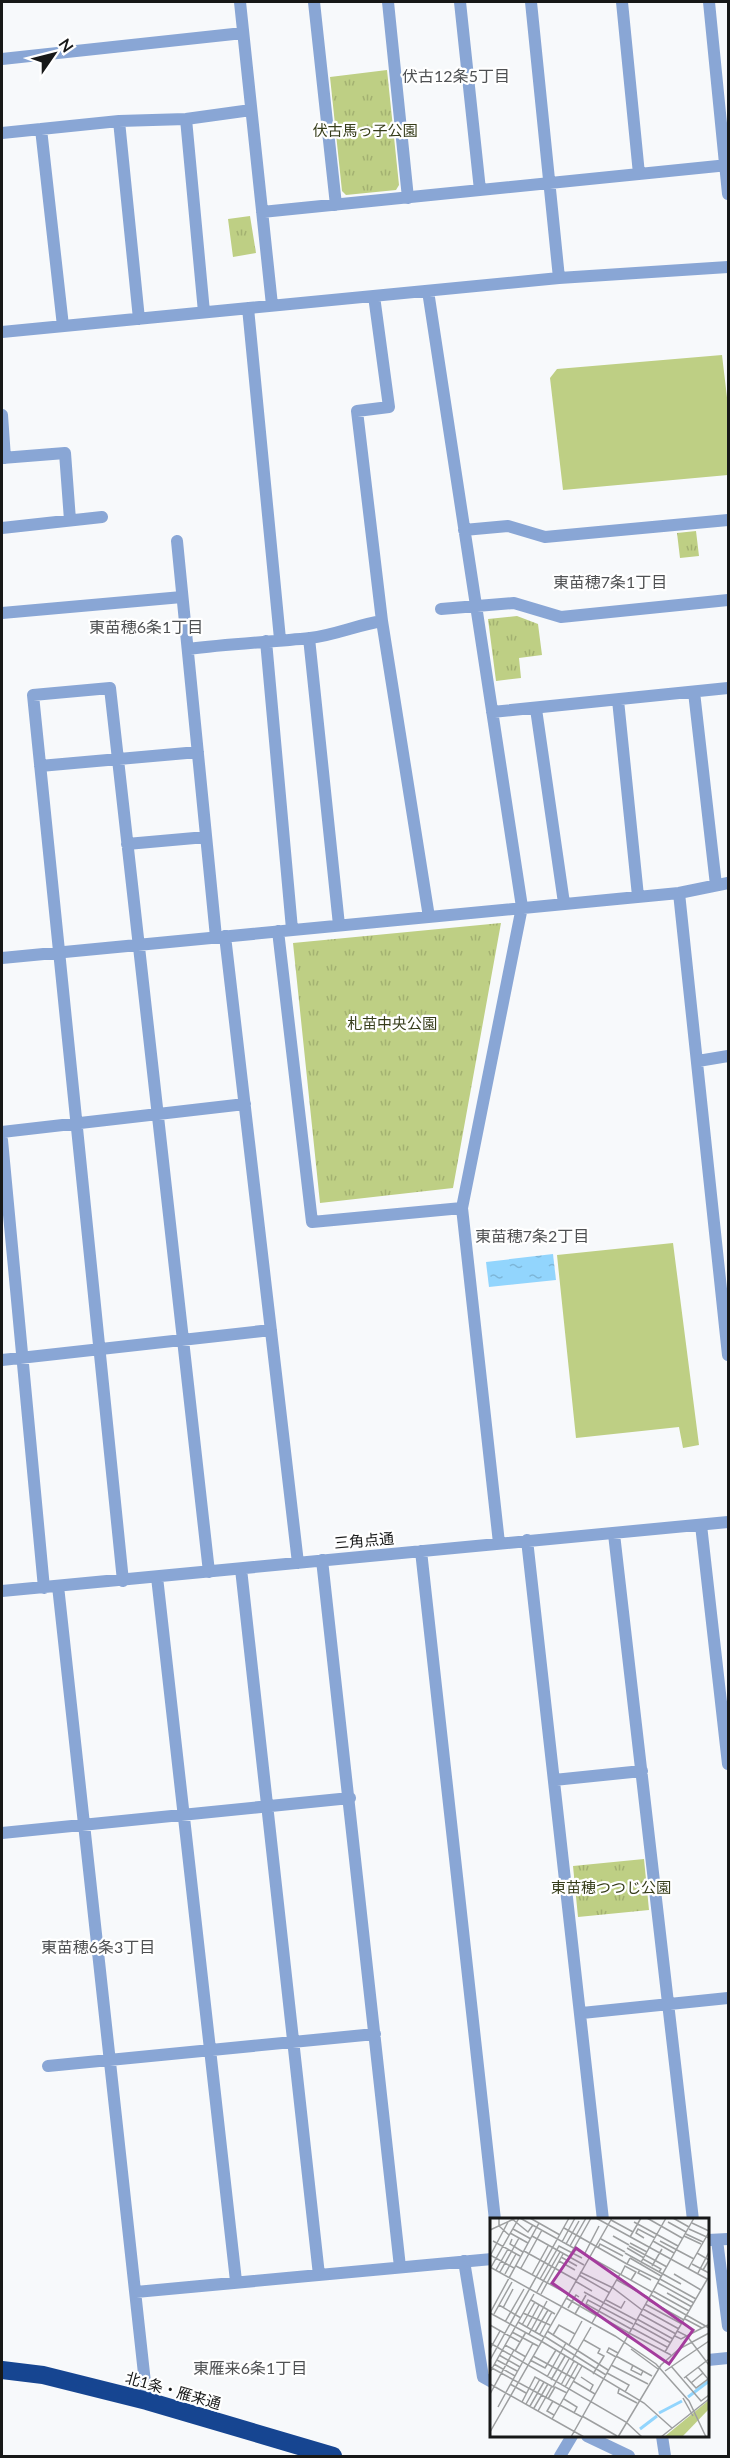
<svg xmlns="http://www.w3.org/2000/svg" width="730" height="2458" viewBox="0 0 730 2458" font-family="Lato,'Noto Sans JP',sans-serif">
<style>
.green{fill:#becf84}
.park{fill:url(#park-tufts)}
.water{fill:url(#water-ripples)}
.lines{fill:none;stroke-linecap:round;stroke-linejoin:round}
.minor{stroke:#89a6d5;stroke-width:12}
.highway{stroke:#164591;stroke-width:18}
.labels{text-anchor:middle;stroke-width:4.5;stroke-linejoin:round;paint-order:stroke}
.park-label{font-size:15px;fill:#363d1a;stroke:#fff}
.street-label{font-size:15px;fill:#171818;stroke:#fff}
.neighbourhood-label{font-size:16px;fill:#4f5153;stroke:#fff}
.inset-river{fill:none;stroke:#92d5fd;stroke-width:3}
.inset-road{fill:none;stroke:#9d9fa0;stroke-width:1.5}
.view{fill:#a43b9d;fill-opacity:0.15;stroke:#a43b9d;stroke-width:3}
.inset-edge{fill:none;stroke:#171818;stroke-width:3}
</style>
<defs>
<pattern id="park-tufts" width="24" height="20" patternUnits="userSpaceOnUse" patternTransform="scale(1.5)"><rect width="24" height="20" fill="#becf84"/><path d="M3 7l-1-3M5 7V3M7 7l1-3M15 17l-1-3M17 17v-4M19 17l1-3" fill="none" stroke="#a3b171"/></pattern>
<pattern id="water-ripples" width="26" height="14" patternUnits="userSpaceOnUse" patternTransform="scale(1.5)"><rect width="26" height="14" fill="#92d5fd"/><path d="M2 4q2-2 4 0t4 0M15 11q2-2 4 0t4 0" fill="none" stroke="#7db6d8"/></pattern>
</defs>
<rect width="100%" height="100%" fill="#f7f9fb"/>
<path class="green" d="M 722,355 L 728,406 L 728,475 L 563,490 L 550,378 L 557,369 Z
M 673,1243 L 699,1445 L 683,1448 L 679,1427 L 576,1438 L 557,1255 Z"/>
<path class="park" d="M 387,70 L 399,185 L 396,190 L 346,195 L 342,191 L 330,77 Z
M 250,216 L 256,253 L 233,257 L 228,219 Z
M 696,531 L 699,556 L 680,558 L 677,533 Z
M 517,616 L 538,624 L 542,655 L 519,658 L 521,678 L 496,681 L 488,619 Z
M 501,923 L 453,1188 L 320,1203 L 293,943 Z
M 644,1859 L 649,1910 L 578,1917 L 573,1866 Z"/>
<path class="water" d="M 553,1254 L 556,1280 L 489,1287 L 486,1262 Z"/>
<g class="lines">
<path class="minor" d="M 240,2 L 272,305
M 314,2 L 336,205
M 388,2 L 408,198
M 460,2 L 480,190
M 531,2 L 559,278
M 622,2 L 639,174
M 709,2 L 728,194
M 2,59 L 243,33
M 186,119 L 204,312
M 119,121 L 139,319
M 41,129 L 63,326
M 2,133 L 119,121 L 186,119 L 251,110
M 262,212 L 728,165
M 428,291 L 522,907 L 462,1208 L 499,1543
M 374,296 L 389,407 L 357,411 L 382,621 L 429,917
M 248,308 L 280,639
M 2,332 L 559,278 L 728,267
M 2,415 L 5,458
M 2,458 L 65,453 L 70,520
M 2,528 L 102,517
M 464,530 L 508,526 L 545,537 L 728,520
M 177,541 L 216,937
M 441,609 L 514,603 L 561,617 L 728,600
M 2,613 L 182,597
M 309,638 L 339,925
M 266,641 L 292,929
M 188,649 C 229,644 270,642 310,638 C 335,635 357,625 382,621
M 694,692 L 716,885
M 618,700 L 638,896
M 536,709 L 564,903
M 492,712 L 728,688
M 40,766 L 198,752
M 127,844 L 206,837
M 679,893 L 728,1355
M 278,931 L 312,1222 L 462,1208
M 225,936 L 298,1563
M 2,958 L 679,893 L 728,883
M 698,1061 L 728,1056
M 2,1132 L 245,1104
M 2,1140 L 44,1588
M 2,1360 L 271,1330
M 701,1525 L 728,1764
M 614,1534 L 693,2220
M 527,1540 L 603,2220
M 421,1551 L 495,2220
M 322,1560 L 400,2267
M 241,1569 L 319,2275
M 157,1577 L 236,2281
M 123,1581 L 33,695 L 110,688 L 209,1572
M 58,1586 L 147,2401
M 2,1591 L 728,1522
M 554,1780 L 642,1771
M 2,1833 L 350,1798
M 582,2013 L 728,1998
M 48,2066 L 375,2034
M 708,2240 L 728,2239
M 717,2240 L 728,2326
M 464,2261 L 483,2377 L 492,2382
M 136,2292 L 492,2259
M 708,2360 L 728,2358
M 587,2436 L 629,2456
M 662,2436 L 665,2456
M 560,2456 L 572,2436"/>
<path class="highway" d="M 2,2370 L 43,2375 L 147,2401 L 333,2456"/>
</g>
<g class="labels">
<g class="park-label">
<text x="365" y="136">伏古馬っ子公園</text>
<text x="392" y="1029">札苗中央公園</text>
<text x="611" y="1893">東苗穂つつじ公園</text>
</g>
<g class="street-label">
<text transform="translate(364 1541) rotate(-5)" y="5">三角点通</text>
<text transform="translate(173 2391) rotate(16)" y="5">北1条・雁来通</text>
</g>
<g class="neighbourhood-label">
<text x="456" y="82">伏古12条5丁目</text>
<text x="610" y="588">東苗穂7条1丁目</text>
<text x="146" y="633">東苗穂6条1丁目</text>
<text x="532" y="1242">東苗穂7条2丁目</text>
<text x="98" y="1953">東苗穂6条3丁目</text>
<text x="250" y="2374">東雁来6条1丁目</text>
</g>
</g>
<g transform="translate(490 2218)">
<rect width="219" height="219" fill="#f7f9fb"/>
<path d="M 219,182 L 219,191 L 192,219 L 174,219 Z" fill="#becf84"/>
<path class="inset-river" d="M 198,179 L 219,163M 169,195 L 192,183M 150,211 L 167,198"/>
<path class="inset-road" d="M 9,0 L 9,8 L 19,17M 21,0 L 38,14 L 43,7M 30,0 L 162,74M 40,0 L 70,17M 106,0 L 219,62M 157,0 L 192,20M 183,0 L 199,9M 121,2 L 143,14M 144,4 L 188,28M 178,4 L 196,14M 202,5 L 219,13M 74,10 L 137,46M 23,11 L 41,21M 199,11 L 219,20M 0,12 L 26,0M 20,15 L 38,25M 196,16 L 213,24M 42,18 L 94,47M 123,18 L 139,27M 194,18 L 211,26M 140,19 L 151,0M 154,20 L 146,15 L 148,11 L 165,20M 22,21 L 20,26 L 33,34M 111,21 L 135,34M 3,23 L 30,38M 163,23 L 184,35M 170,23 L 204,41M 72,24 L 85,0M 140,25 L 157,34M 76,26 L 89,3M 80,28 L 96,0M 139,28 L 177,49M 108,30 L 110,26 L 133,38M 137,30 L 154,40M 34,33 L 86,62M 135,35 L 191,66M 207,35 L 219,42 L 213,52M 0,37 L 24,50M 94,37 L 109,8M 0,38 L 18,4M 71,39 L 87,48M 79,39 L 101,0M 140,40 L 137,46 L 169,62M 140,40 L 171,58M 153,41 L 171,51 L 169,54M 69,43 L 85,52M 150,46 L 176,0M 202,46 L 219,55M 26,48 L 78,76M 162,48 L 172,31M 0,49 L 125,118 L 166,146 L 199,183 L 216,219M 31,50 L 52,12M 0,51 L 29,0M 198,51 L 219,14M 6,52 L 18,31M 150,52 L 148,55 L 161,62M 10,54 L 29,20M 90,54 L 123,70 L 152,92M 208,55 L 219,34M 15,56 L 26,36M 131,56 L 135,48 L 146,54 L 141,62M 184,56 L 211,72M 42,57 L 58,28M 89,57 L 120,75M 50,61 L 69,28 L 92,40M 170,61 L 188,71M 127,62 L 159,80M 85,63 L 102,73M 168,65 L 204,85M 188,71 L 206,81M 163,73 L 199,93M 47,74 L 70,34M 94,74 L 114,85M 177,75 L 202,89M 51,76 L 73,36M 161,77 L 219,110M 76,80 L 107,98M 41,82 L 65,96M 116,82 L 131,90 L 135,83M 158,82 L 194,102M 114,85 L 146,102M 96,86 L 98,82 L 143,106M 96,86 L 141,111M 155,86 L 192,106M 9,87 L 31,100M 13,90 L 23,71M 78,90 L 86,77 L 89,79M 153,91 L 189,111M 0,95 L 49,5M 0,95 L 51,123M 33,95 L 60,107M 4,96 L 22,64M 85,96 L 96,77M 150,96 L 186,116M 107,97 L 139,115M 147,101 L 183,121M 195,101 L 212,110M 15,104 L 34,71M 28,104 L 54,119M 102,105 L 130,56M 145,105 L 181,125M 0,107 L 30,124M 32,107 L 45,84M 37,109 L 49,87M 142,110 L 177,129M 57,113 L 118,152M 187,113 L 197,118 L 219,147M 22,114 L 48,128M 45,114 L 58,92M 139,115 L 181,137M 39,116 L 57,83M 50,116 L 62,94M 63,117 L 69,107 L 85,116M 54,118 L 116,157M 185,118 L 191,121 L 218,107M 94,122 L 110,131 L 108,135 L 114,138 L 103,156M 51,123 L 154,185 L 182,210M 0,125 L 136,204 L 152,219M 15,127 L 36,139M 79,127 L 92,103M 0,131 L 10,113M 141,131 L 168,151M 25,133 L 36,114M 175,134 L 218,60M 9,137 L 30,149M 43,138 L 85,161M 126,138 L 162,158M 126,139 L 117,134 L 119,130 L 128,135M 0,142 L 79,0M 7,142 L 27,153M 40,142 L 55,150 L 66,132M 82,142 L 101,109M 4,146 L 25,158M 121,147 L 158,166M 143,147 L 141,152 L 151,157 L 153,153M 181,148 L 211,183 L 219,177M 0,149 L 92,199M 175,153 L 219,123M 0,154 L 44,76M 117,155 L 139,167 L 135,174M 57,159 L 76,125M 91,159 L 103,167 L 100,173M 196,159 L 206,170 L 218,161 L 213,155M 194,160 L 219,141M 61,162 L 75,138M 83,163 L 105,176M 201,165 L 213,155 L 208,149M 0,166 L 94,219M 20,166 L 36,175M 71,167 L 84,143M 75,169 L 88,146M 129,171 L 128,175 L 147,185M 0,176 L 24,132M 193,180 L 203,198M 58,181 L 65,169 L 77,175M 74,181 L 87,189 L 84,195M 63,183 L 57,193 L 64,197M 32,184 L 45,159 L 63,169 L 79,141M 36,186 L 50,161M 40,188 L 54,164M 8,189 L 43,125M 44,190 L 58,166M 48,193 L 62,168M 92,198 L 127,218M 62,201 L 92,148M 0,214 L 122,0M 81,219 L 204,0M 128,219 L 171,147 L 189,131 L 219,115M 171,219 L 219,181"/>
<path class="view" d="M 86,30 L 203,112 L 179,146 L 62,65 Z"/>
<rect width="219" height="219" class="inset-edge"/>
</g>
<rect width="730" height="2458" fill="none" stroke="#171818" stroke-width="6"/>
<g transform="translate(54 54) rotate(55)" stroke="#ffffff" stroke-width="4.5" paint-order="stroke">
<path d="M0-4.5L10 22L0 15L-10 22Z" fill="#171818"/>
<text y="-9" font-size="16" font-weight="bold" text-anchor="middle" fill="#171818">N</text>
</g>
</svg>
